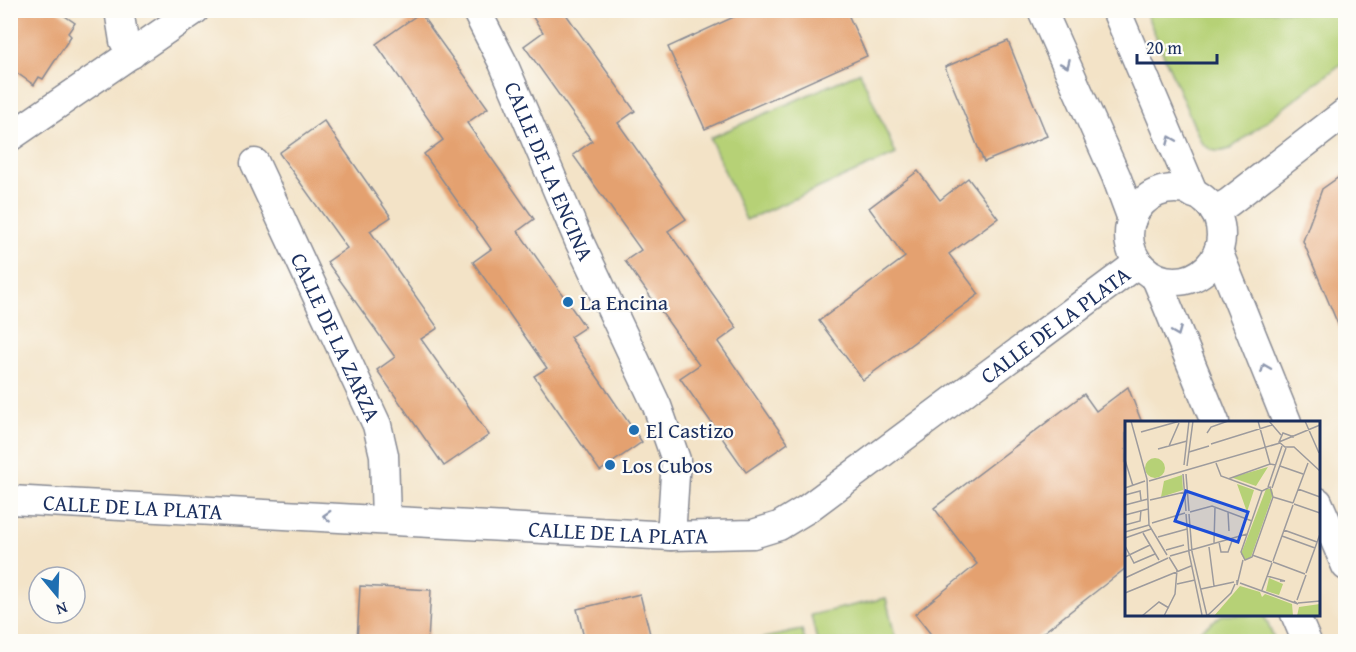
<svg xmlns="http://www.w3.org/2000/svg" width="1356" height="652" viewBox="0 0 1356 652" font-family="'Gentium Book Plus',serif">
<style>
.green{fill:#b6d176;stroke:#68806a;stroke-width:1.5}
.building{fill:#e4a16f}
.lines{fill:none;stroke-linecap:round;stroke-linejoin:round}
.minor-casing{stroke:#878992;stroke-width:31}
.minor{stroke:#fff;stroke-width:28}
.oneway{stroke:#8d97ae}
.poi-dot{fill:#1f6fb2;stroke:#fdfcf7;stroke-width:2}
.labels{text-anchor:middle;stroke-width:4.5;stroke-linejoin:round;paint-order:stroke}
.street-label{font-size:22px;fill:#1b2f5e;stroke:#fdfcf7}
.poi-label{font-size:22px;fill:#1b2f5e;stroke:#fdfcf7;text-anchor:start}
.inset-road{fill:none;stroke:#9d9b9d;stroke-width:1.5}
.view{fill:#1d4ed8;fill-opacity:0.15;stroke:#1d4ed8;stroke-width:3}
.inset-edge{fill:none;stroke:#1b2f5e;stroke-width:3}
</style>
<rect width="100%" height="100%" fill="#fdfcf7"/>
<filter id="ink" filterUnits="userSpaceOnUse"><feTurbulence type="fractalNoise" baseFrequency=".0167" numOctaves="2"/><feDisplacementMap in="SourceGraphic" scale="12" xChannelSelector="R" yChannelSelector="G"/><feConvolveMatrix kernelMatrix="1 2 1 2 8 2 1 2 1" color-interpolation-filters="sRGB"/></filter>
<filter id="wash" filterUnits="userSpaceOnUse"><feTurbulence type="fractalNoise" baseFrequency=".008" numOctaves="4" result="noise"/><feDisplacementMap in="SourceGraphic" scale="24" xChannelSelector="R" yChannelSelector="G"/><feGaussianBlur stdDeviation="1.35" result="paint"/><feColorMatrix in="noise" values="0 0 0 0 0 0 0 0 0 0 0 0 0 0 0 0 0 1.4 0 .05"/><feComposite in="paint" operator="in"/></filter>
<g filter="url(#wash)">
<rect width="100%" height="100%" fill="#f3e3c7"/>
<path class="green" d="M 1145,11 L 1345,11 L 1345,61 L 1230,149 C 1218,153 1211,152 1201,142 Z
M 860,72 L 896,154 L 746,220 L 710,138 Z
M 886,598 L 896,641 L 817,641 L 811,615 Z
M 1222,615 L 1264,615 L 1275,641 L 1186,641 Z
M 802,630 L 805,641 L 751,641 Z"/>
<g id="blocks">
<path class="building" d="M 10,10 L 56,10 L 75,23 L 68,33 L 71,36 L 43,79 L 39,77 L 34,85 L 10,68 Z
M 528,10 L 563,10 L 635,111 L 618,123 L 686,219 L 668,231 L 737,328 L 718,342 L 788,443 L 746,472 L 680,378 L 699,365 L 625,261 L 641,250 L 573,155 L 592,141 L 524,46 L 543,32 Z
M 749,10 L 846,10 L 867,56 L 705,129 L 668,47 Z
M 420,13 L 488,108 L 467,123 L 534,219 L 518,231 L 585,327 L 570,337 L 642,442 L 600,471 L 534,376 L 547,368 L 473,262 L 491,249 L 424,154 L 443,140 L 376,44 Z
M 1008,41 L 1047,136 L 984,162 L 945,67 Z
M 324,121 L 391,217 L 370,231 L 438,328 L 421,339 L 489,435 L 444,466 L 377,370 L 395,357 L 327,262 L 347,248 L 279,153 Z
M 918,171 L 940,200 L 968,178 L 998,218 L 949,254 L 979,294 L 863,380 L 819,321 L 905,257 L 869,208 Z
M 1346,172 L 1346,341 L 1345,341 L 1303,241 L 1322,189 Z
M 1128,387 L 1142,423 L 1126,423 L 1126,568 L 1031,642 L 937,642 L 915,614 L 977,564 L 934,508 L 1084,394 L 1096,411 Z
M 360,586 L 431,590 L 428,642 L 357,642 Z
M 640,594 L 652,642 L 585,642 L 577,609 Z"/>
</g>
</g>
<g filter="url(#ink)">
<use href="#blocks" fill-opacity="0" stroke="#878992" stroke-width="1.5"/>
<g class="lines">
<defs>
<g id="minor">
<path d="M 119,10 L 124,41 L 132,54"/>
<path id="s1" d="M 476,10 L 503,63 L 579,241 L 657,406 L 676,460 L 671,536"/>
<path d="M 1042,10 L 1116,176 L 1132,219"/>
<path d="M 1116,10 L 1194,194"/>
<path d="M 10,137 L 195,10"/>
<path id="s2" d="M 255,163 L 377,425 L 384,455 L 386,519"/>
<circle cx="1175" cy="235" r="46"/>
<path d="M 1214,211 L 1228,203 L 1346,112"/>
<path d="M 1218,251 L 1287,422"/>
<path d="M 1156,278 L 1215,422"/>
<path id="s3" d="M 10,500 L 671,536 L 753,534 L 779,526 L 807,509 L 1138,263"/>
<path d="M 1318,502 L 1346,566"/>
<path d="M 1295,614 L 1307,642"/>
</g>
</defs>
<use href="#minor" class="minor-casing"/>
<use href="#minor" class="minor"/>
</g>
<defs><path id="oneway-chevron" d="M-2-3.5L2.5 0L-2 3.5" fill="none" stroke-width="1.6" stroke-linecap="round" stroke-linejoin="round" transform="scale(1.5)"/></defs>
<g class="oneway">
<use href="#oneway-chevron" transform="translate(1066 64) rotate(66)"/>
<use href="#oneway-chevron" transform="translate(1171 140) rotate(-113)"/>
<use href="#oneway-chevron" transform="translate(1177 332) rotate(68)"/>
<use href="#oneway-chevron" transform="translate(1265 368) rotate(-112)"/>
<use href="#oneway-chevron" transform="translate(327 516) rotate(-177)"/>
</g>
</g>
<g class="poi-dot">
<circle cx="568" cy="302" r="6"/>
<circle cx="634" cy="430" r="6"/>
<circle cx="610" cy="465" r="6"/>
</g>
<g class="labels">
<g class="street-label">
<text dy="8" stroke="none"><textPath href="#s1" startOffset="177">CALLE DE LA ENCINA</textPath></text>
<text dy="8" stroke="none"><textPath href="#s3" startOffset="1113">CALLE DE LA PLATA</textPath></text>
<text dy="8" stroke="none"><textPath href="#s2" startOffset="192">CALLE DE LA ZARZA</textPath></text>
<text dy="8" stroke="none"><textPath href="#s3" startOffset="123">CALLE DE LA PLATA</textPath></text>
<text dy="8" stroke="none"><textPath href="#s3" startOffset="609">CALLE DE LA PLATA</textPath></text>
</g>
<g class="poi-label">
<text x="580" y="310">La Encina</text>
<text x="646" y="438">El Castizo</text>
<text x="622" y="473">Los Cubos</text>
</g>
</g>
<g transform="translate(1125 421)">
<rect width="195" height="195" fill="#f3e3c7"/>
<path d="M20 47a10 10 0 1 1 20 0a10 10 0 1 1-20 0ZM 143,46 L 131,65 L 108,57 L 108,56 ZM 57,54 L 58,69 L 36,76 L 39,60 ZM 112,63 L 129,69 L 122,91 ZM 141,68 L 147,68 L 148,73 L 126,136 L 120,139 L 116,133 ZM 144,157 L 158,163 L 154,174 L 141,170 ZM 115,165 L 135,171 L 137,176 L 140,173 L 167,183 L 168,195 L 89,195 ZM 195,183 L 195,195 L 172,195 L 174,186 Z" fill="#b6d176"/>
<path class="inset-road" d="M 6,0 L 22,58 L 24,104 L 42,134M 133,0 L 145,43M 144,0 L 156,14M 180,0 L 194,32M 16,11 L 55,0M 82,12 L 86,6 L 103,0M 169,16 L 158,12 L 154,21 L 160,26 L 169,26 L 195,50M 154,21 L 195,4M 86,23 L 147,4M 44,25 L 54,2M 33,28 L 62,20M 64,31 L 84,25M 0,39 L 8,65M 91,42 L 96,55 L 137,70M 59,44 L 64,0M 62,45 L 68,0M 155,45 L 178,53M 58,53 L 61,90M 61,53 L 64,90M 103,58 L 145,43 L 151,44M 24,60 L 155,22M 143,66 L 157,25M 145,66 L 148,76 L 127,136 L 120,139 L 116,131 L 137,70 ZM 0,67 L 20,60M 147,67 L 161,27M 173,68 L 195,76M 0,74 L 15,70 L 16,79M 148,76 L 168,82M 25,79 L 60,71M 168,82 L 183,42M 169,83 L 195,92M 0,84 L 23,78M 65,91 L 87,85 L 127,100M 103,91 L 104,110M 61,93 L 64,132 L 77,194M 64,93 L 67,131 L 82,195M 0,94 L 23,88M 27,102 L 60,92M 0,104 L 15,100 L 16,89M 159,109 L 192,121M 0,111 L 24,104M 18,112 L 34,139M 157,115 L 190,127M 33,116 L 62,108M 0,117 L 26,108M 94,121 L 96,131 L 103,131 L 108,117M 89,122 L 90,86M 0,125 L 9,142 L 30,133M 84,126 L 89,165M 41,129 L 59,124M 127,134 L 147,141M 45,135 L 122,113M 0,136 L 25,124M 148,140 L 168,84M 148,141 L 180,153M 181,152 L 195,113M 142,155 L 160,160 L 155,160M 0,157 L 43,137M 112,159 L 112,164 L 118,139M 115,162 L 173,183 L 169,180M 52,163 L 70,159M 76,168 L 109,161M 137,169 L 147,142M 0,172 L 66,145M 172,179 L 181,154M 173,182 L 195,180M 17,195 L 34,181 L 44,187M 39,195 L 50,173 L 52,149 L 44,136M 82,195 L 106,172 L 110,163"/>
<path class="view" d="M 61,70 L 123,91 L 113,121 L 50,100 Z"/>
<rect width="195" height="195" class="inset-edge"/>
</g>
<rect width="1356" height="652" fill="none" stroke="#fdfcf7" stroke-width="36"/>
<g transform="translate(57 595) rotate(161)"><circle r="28" fill="#fdfcf7" stroke="#a3aaba" stroke-width="1.5"/>
<path d="M0-4.5L10 22L0 15L-10 22Z" fill="#1f6fb2"/>
<text y="-9" font-size="16" font-weight="bold" text-anchor="middle" fill="#1b2f5e">N</text>
</g>
<path d="M1137 54v9h80v-9" fill="none" stroke="#1b2f5e" stroke-width="3"/>
<text x="1146" y="54" font-size="18" fill="#1b2f5e" stroke="#fdfcf7" stroke-width="4.5" paint-order="stroke">20 m</text>
</svg>
